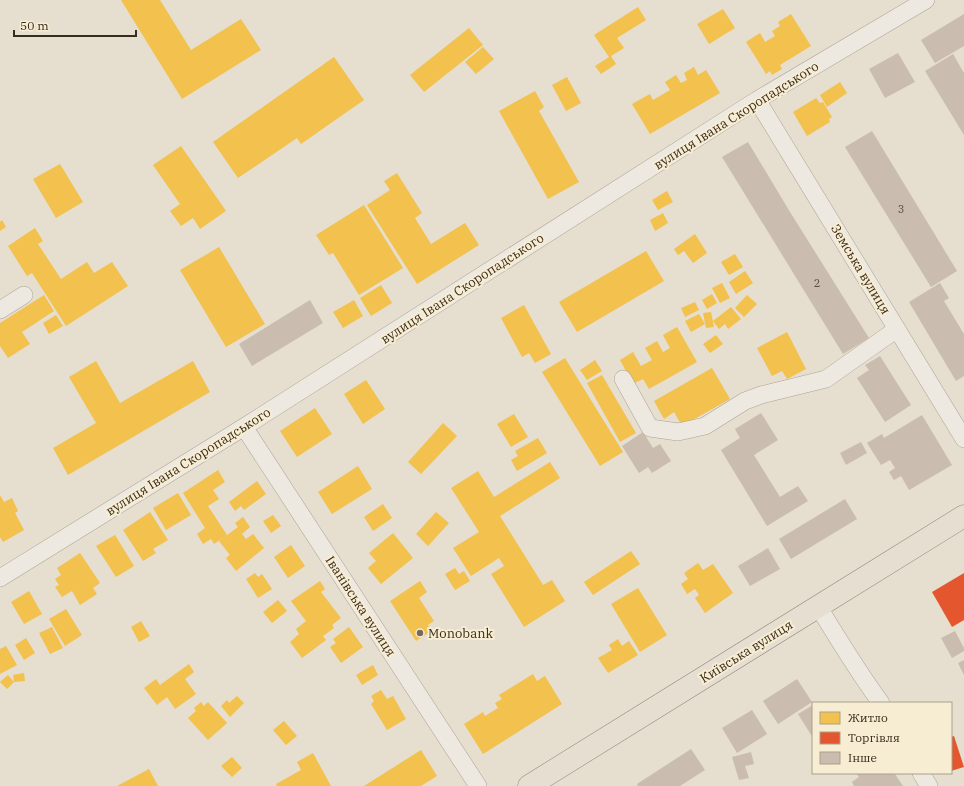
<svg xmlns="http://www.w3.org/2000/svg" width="964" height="786" viewBox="0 0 964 786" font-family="'IBM Plex Serif',serif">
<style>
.homes{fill:#f2c14e}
.shops{fill:#e4572e}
.building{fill:#cabcae}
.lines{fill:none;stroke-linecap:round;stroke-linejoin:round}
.minor-casing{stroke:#aba396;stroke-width:18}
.major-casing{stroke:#91897e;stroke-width:23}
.minor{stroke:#eee9e0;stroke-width:17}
.major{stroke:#e6dfd1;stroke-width:22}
.poi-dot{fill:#776a5b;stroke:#f7edd3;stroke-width:1.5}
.labels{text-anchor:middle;stroke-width:4;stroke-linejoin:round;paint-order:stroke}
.number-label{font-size:11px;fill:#5f4f41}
.street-label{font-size:13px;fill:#3b2b1d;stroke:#f7edd3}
.poi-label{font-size:13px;fill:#3b2b1d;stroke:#f7edd3;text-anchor:start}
</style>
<rect width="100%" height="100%" fill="#e6dece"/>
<path class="homes" d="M 121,0 L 160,0 L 191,50 L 241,19 L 261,50 L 182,99 Z
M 638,7 L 646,20 L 617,38 L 624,48 L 611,56 L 616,64 L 601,74 L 595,66 L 609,57 L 594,35 Z
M 723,9 L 735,28 L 709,44 L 697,24 Z
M 791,14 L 811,46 L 780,65 L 782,69 L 772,75 L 770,71 L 766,74 L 746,42 L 760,33 L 765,42 L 775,36 L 772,31 L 780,26 L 778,22 Z
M 469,28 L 483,45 L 424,92 L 410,75 Z
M 483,47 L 494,59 L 476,74 L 465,62 Z
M 334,57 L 364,100 L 301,144 L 297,138 L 238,178 L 213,142 Z
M 694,67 L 698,75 L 706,70 L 720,93 L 650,134 L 632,104 L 650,94 L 653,100 L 670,90 L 665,82 L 676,75 L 681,83 L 687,80 L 684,73 Z
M 567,77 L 581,103 L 566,111 L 552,85 Z
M 840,82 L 847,93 L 827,107 L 820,95 Z
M 535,91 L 544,107 L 539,111 L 579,182 L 548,199 L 499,111 Z
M 816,98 L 820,103 L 823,102 L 832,117 L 829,119 L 830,122 L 807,136 L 793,112 Z
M 181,146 L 226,211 L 200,229 L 193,218 L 181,226 L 170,211 L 180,204 L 153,165 Z
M 60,164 L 83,202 L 56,218 L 33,179 Z
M 397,173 L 422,213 L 415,218 L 431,244 L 465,223 L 479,245 L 417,284 L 367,205 L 390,190 L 384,181 Z
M 667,191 L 673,202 L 658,210 L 652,200 Z
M 364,205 L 403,268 L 359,295 L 333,253 L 329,255 L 316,235 Z
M 663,213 L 668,223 L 655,231 L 650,220 Z
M 2,220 L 6,227 L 0,231 L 0,222 Z
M 35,228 L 43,241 L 38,244 L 61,279 L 87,262 L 94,273 L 112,262 L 128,286 L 66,326 L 32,273 L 27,276 L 8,246 Z
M 695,234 L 707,253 L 693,263 L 684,251 L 678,255 L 674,249 Z
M 219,247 L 265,324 L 226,347 L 180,270 Z
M 646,251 L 664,281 L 577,332 L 559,302 Z
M 735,254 L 743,267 L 729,275 L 721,262 Z
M 745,271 L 753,283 L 736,294 L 729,282 Z
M 722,283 L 730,298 L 720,303 L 712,288 Z
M 381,285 L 392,303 L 371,316 L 360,298 Z
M 712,294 L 717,303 L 707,309 L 702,300 Z
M 44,295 L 54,311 L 22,332 L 30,344 L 8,358 L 0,346 L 0,323 Z
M 747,295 L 757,304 L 744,317 L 735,308 Z
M 354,300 L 363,316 L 343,328 L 333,312 Z
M 695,302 L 699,310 L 685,317 L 681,308 Z
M 524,305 L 551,354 L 535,363 L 529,353 L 522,357 L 501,318 Z
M 731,307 L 741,319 L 728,329 L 725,324 L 719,329 L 713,321 Z
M 711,312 L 714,327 L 706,328 L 703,313 Z
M 699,314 L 705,324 L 691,332 L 685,321 Z
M 56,315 L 63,326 L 49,334 L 43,323 Z
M 677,327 L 697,362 L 649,389 L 643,379 L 633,384 L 620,360 L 633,352 L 641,366 L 652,360 L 645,348 L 657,341 L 663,352 L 670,348 L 663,335 Z
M 787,332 L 806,369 L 787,379 L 782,371 L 772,376 L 757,348 Z
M 716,335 L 723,344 L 710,353 L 703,344 Z
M 565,358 L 623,452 L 600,466 L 542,372 Z
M 595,360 L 602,371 L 587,380 L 580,370 Z
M 96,361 L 120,403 L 193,361 L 210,392 L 68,475 L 53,448 L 96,423 L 69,377 Z
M 712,368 L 730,399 L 682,426 L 674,412 L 664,419 L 654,401 Z
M 602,375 L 636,433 L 620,442 L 587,383 Z
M 366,380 L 385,409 L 363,424 L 344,394 Z
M 315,408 L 332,434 L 297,457 L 280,431 Z
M 514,414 L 528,437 L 511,447 L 497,424 Z
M 443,423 L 457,436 L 421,474 L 408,462 Z
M 538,438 L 547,453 L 517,471 L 511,460 L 518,456 L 515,451 Z
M 550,462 L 560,478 L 500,516 L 543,585 L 552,580 L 565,601 L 524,627 L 491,574 L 504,566 L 499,558 L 471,576 L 453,548 L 479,532 L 451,488 L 478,471 L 494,497 Z
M 358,466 L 372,489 L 332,514 L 318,492 Z
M 218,470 L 225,482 L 213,490 L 219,499 L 208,506 L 227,535 L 214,544 L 211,539 L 203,544 L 197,534 L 205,528 L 183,493 Z
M 257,481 L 266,494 L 244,510 L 241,506 L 235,511 L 229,502 Z
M 178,493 L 191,515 L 166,530 L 153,508 Z
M 0,495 L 4,502 L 12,498 L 18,511 L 15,513 L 24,530 L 3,542 L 0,537 Z
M 383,504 L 392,518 L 373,531 L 364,517 Z
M 150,512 L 168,540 L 153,549 L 156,553 L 143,561 L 123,530 Z
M 436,512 L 449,523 L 428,546 L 416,534 Z
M 273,515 L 281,526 L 271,533 L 263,521 Z
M 243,517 L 250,527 L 242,534 L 246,539 L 253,534 L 264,548 L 236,571 L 226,558 L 230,555 L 219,541 L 238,527 L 235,523 Z
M 393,533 L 413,558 L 381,584 L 368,568 L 376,561 L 369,553 Z
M 115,535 L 134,566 L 116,577 L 96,546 Z
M 291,545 L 305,566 L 288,578 L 274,557 Z
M 631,551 L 640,564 L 593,595 L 584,582 Z
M 80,553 L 100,583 L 93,588 L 97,594 L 80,605 L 72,591 L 62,597 L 55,587 L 59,585 L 55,579 L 61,575 L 57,568 Z
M 698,563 L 703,570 L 713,564 L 733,593 L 705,613 L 695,598 L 699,595 L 695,589 L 687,594 L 681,584 L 688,579 L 684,573 Z
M 455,568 L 459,574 L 464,571 L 470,581 L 455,590 L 445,574 Z
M 255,573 L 258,577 L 262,574 L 272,589 L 258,598 L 246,579 Z
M 320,581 L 325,589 L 321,592 L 341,618 L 332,625 L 334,628 L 323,636 L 326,640 L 302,658 L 290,642 L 299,634 L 296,629 L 306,621 L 291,601 Z
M 420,581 L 427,592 L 419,598 L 434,621 L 428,625 L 431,631 L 416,641 L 390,601 Z
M 638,588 L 667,635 L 640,652 L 611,604 Z
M 29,591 L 42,614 L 24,624 L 11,602 Z
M 278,600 L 287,611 L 272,623 L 263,612 Z
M 66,609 L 82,635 L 65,646 L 49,619 Z
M 141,621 L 150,636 L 139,642 L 131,627 Z
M 52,627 L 63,648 L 50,654 L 39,633 Z
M 349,627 L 363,647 L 341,663 L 330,647 L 336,643 L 333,639 Z
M 26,638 L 35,653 L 24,660 L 15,645 Z
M 618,639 L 622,646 L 629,641 L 638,655 L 608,673 L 598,658 L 612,650 L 609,645 Z
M 6,646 L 17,665 L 0,674 L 0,649 Z
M 189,664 L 194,672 L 185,679 L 196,694 L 175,709 L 167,697 L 157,705 L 144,688 L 156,679 L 160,685 Z
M 373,665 L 378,675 L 362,685 L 356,675 Z
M 24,673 L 25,681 L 14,682 L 13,675 Z
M 533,674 L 537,681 L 545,676 L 562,704 L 483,754 L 464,724 L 483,712 L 485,716 L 498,708 L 495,703 L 502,699 L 499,695 Z
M 8,675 L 14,682 L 7,689 L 0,682 Z
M 381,690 L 387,699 L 393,696 L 406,719 L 387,730 L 371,704 L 374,701 L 371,696 Z
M 237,696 L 244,703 L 230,717 L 221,706 L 227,700 L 229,703 Z
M 201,702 L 204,706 L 208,702 L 227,723 L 208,740 L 188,718 L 196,711 L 194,708 Z
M 284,721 L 297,736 L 286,745 L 273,730 Z
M 421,750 L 437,776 L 421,786 L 364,786 Z
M 313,753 L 331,786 L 277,786 L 276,784 L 301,770 L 297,762 Z
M 232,757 L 242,768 L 232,777 L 221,766 Z
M 149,769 L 158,786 L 117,786 Z"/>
<path class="shops" d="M 964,573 L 964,620 L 952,627 L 932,592 Z
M 954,736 L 964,767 L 951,771 L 951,737 Z"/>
<path class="building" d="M 964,14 L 964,46 L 935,63 L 921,40 Z
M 898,53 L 915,82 L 885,98 L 869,69 Z
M 953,54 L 964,73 L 964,135 L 925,71 Z
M 872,131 L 957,271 L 931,287 L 845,147 Z
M 748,142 L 790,212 L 869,338 L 843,354 L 722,157 Z
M 940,283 L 949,298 L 944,301 L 964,334 L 964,376 L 956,381 L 909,302 Z
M 310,300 L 323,323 L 252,366 L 239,344 Z
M 880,356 L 911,405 L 885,422 L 857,378 L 869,370 L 865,365 Z
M 761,413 L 778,440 L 754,455 L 780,497 L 798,486 L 808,501 L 767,526 L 721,450 L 740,438 L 735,429 Z
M 922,415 L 952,465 L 909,490 L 901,476 L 894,480 L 889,472 L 895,468 L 890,460 L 881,465 L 867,443 L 882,434 L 884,438 Z
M 643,432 L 653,448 L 660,444 L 671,461 L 652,473 L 648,467 L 639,473 L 622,446 Z
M 861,442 L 867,453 L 846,465 L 840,453 Z
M 845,499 L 857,519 L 791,559 L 779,539 Z
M 768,548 L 780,569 L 750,586 L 738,566 Z
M 955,631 L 964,648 L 964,651 L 952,658 L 941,638 Z
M 964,660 L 964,675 L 958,663 Z
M 797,679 L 812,702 L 778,724 L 763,701 Z
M 813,705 L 813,738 L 798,714 Z
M 752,710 L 767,734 L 737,753 L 722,728 Z
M 691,749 L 705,770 L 680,786 L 638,786 L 637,784 Z
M 751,752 L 754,764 L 745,766 L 749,778 L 739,780 L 732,757 Z
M 856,773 L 897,773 L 895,774 L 903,786 L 854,786 L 852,782 L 859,777 Z"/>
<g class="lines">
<defs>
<path id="minor" d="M 757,100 L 964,439
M 0,310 L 24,295
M 623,379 L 650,428 L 678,432 L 705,426 L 745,401 L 761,395 L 826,379 L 897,329
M 244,427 L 478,786
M 0,578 L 244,427 L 757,100 L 926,0
M 818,606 C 838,639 858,672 881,703
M 921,773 L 929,786"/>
<path id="major" d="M 529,786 L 964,516"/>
</defs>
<use href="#minor" class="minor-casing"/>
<use href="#major" class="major-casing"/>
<use href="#minor" class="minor"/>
<use href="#major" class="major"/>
</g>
<circle class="poi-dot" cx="420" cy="633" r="4"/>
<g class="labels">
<g class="number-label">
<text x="901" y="213">3</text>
<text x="817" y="287">2</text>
</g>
<g class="street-label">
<text transform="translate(736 115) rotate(-32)" y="5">вулиця Івана Скоропадського</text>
<text transform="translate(861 269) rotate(59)" y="5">Земська вулиця</text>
<text transform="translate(462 288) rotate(-33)" y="5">вулиця Івана Скоропадського</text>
<text transform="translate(188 461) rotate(-32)" y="5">вулиця Івана Скоропадського</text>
<text transform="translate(361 606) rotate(57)" y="5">Іванівська вулиця</text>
<text transform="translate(746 651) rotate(-32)" y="5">Київська вулиця</text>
</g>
<g class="poi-label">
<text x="428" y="638">Monobank</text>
</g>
</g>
<rect x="812" y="702" width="140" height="72" fill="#f7edd3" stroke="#ac9f8a"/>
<rect x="820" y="712" width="20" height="12" fill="#f2c14e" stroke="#ac9f8a"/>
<text x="848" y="722" font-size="12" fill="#3b2b1d">Житло</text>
<rect x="820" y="732" width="20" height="12" fill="#e4572e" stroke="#ac9f8a"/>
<text x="848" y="742" font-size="12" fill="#3b2b1d">Торгівля</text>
<rect x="820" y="752" width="20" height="12" fill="#cabcae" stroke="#ac9f8a"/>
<text x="848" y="762" font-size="12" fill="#3b2b1d">Інше</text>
<path d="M14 30v6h122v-6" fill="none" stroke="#3b2b1d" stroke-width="2"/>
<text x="20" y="30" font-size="12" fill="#3b2b1d" stroke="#f7edd3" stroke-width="3" paint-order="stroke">50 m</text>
</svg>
